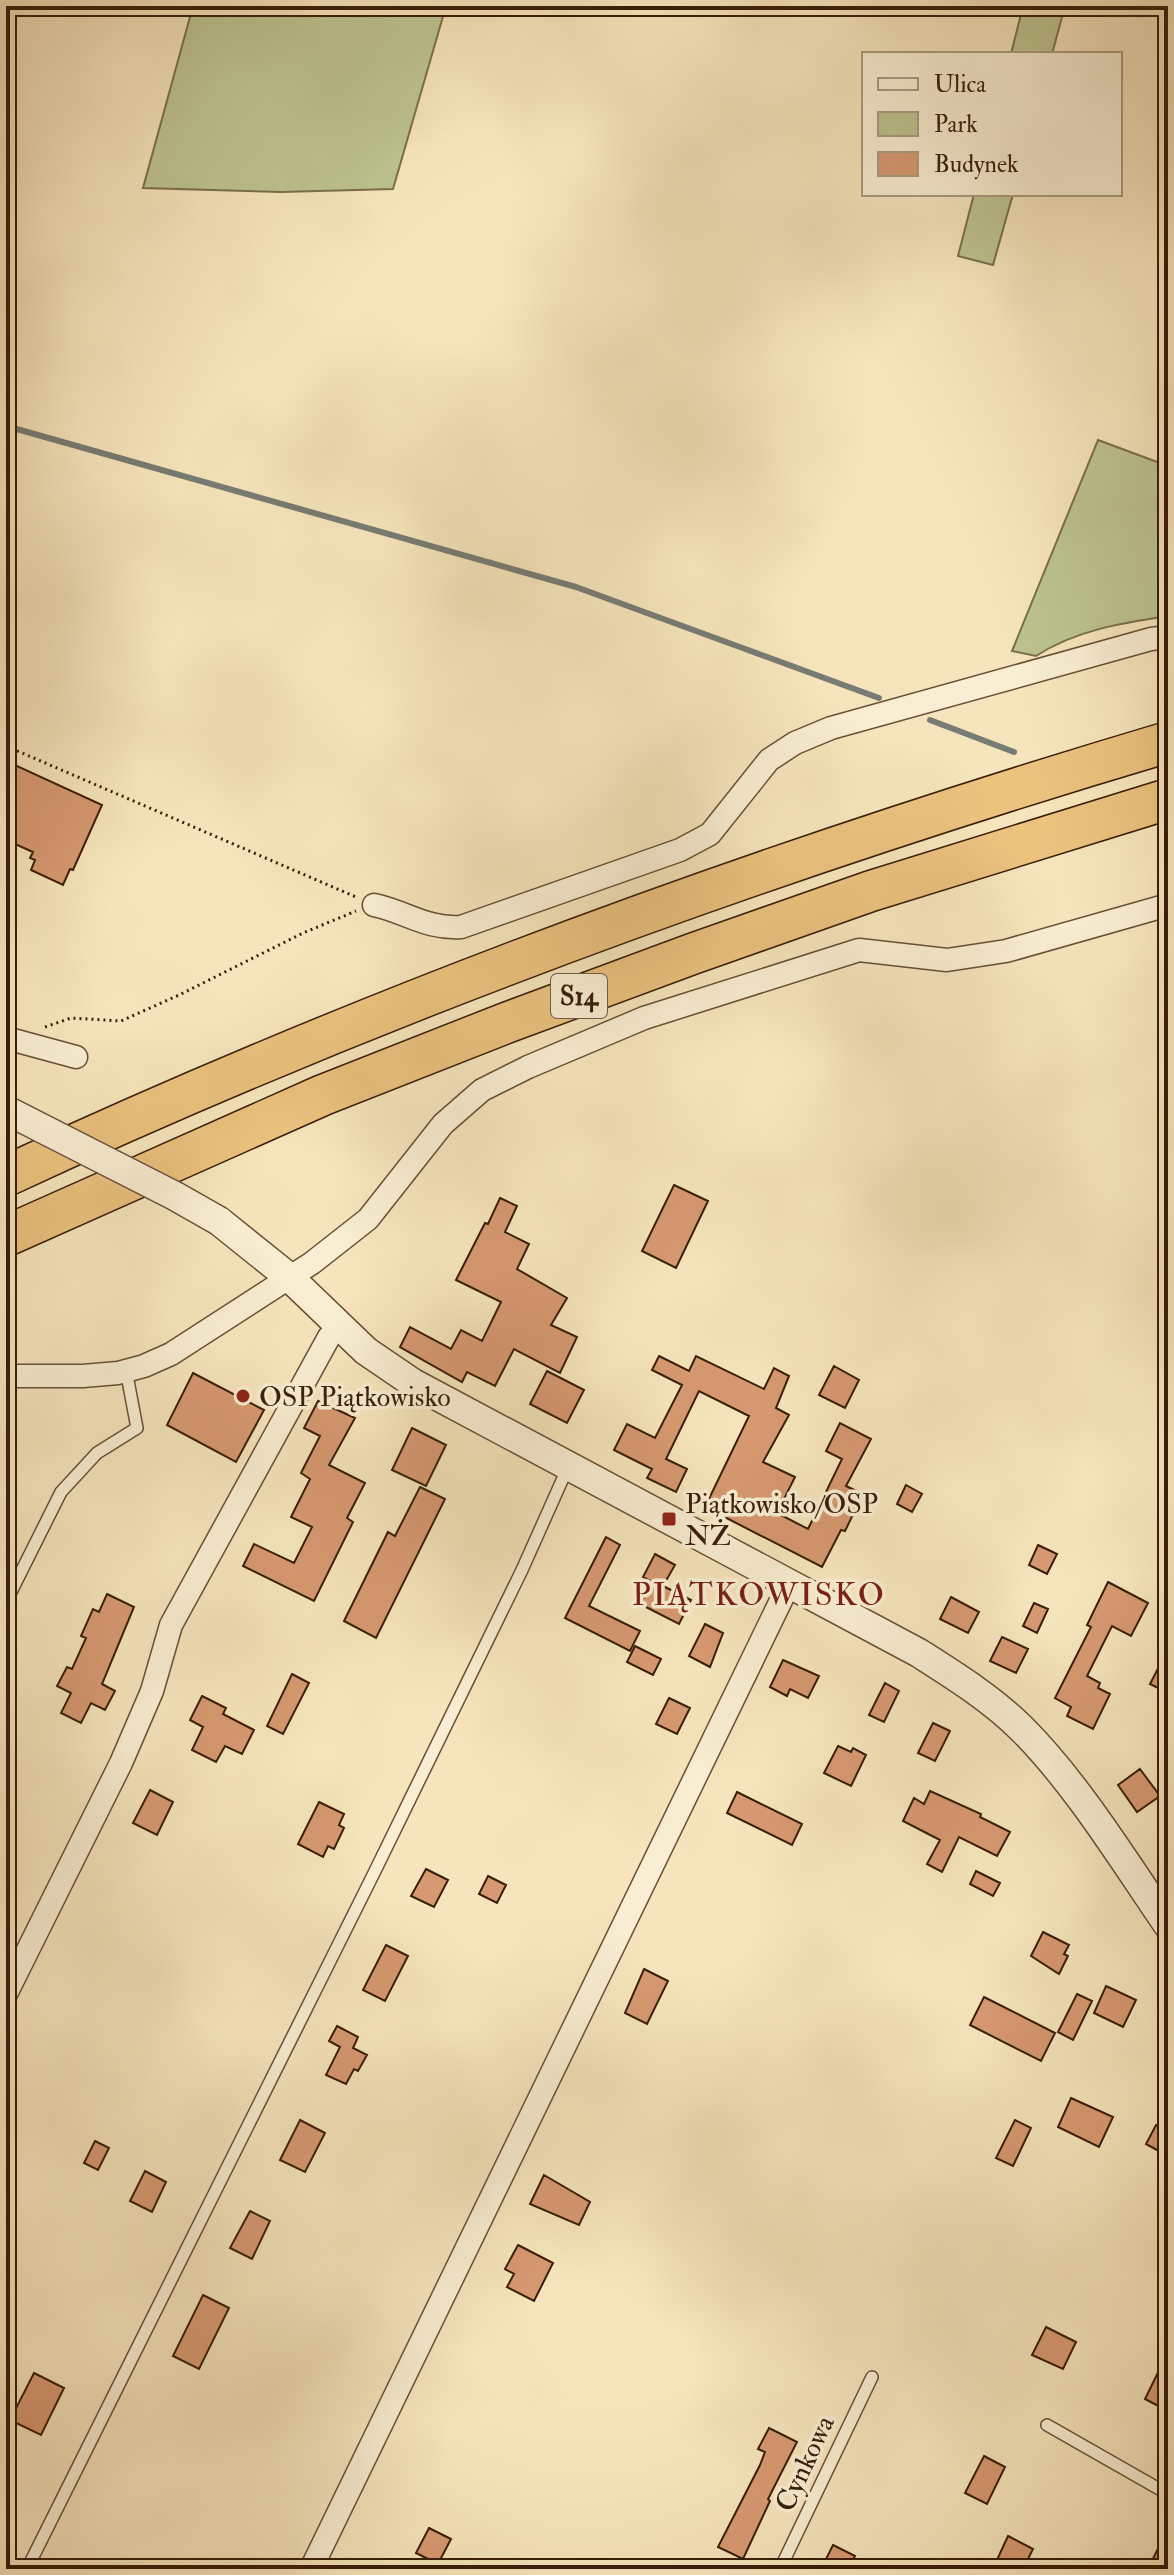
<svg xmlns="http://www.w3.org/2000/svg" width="1174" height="2575" viewBox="0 0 1174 2575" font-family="'IM FELL Double Pica',serif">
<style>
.green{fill:#bdc490;stroke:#7a704d;stroke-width:2}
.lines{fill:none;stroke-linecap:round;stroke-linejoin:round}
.stream{stroke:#777c74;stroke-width:6}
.building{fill:#d79971;stroke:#381d0a;stroke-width:2}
.service-casing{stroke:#684f36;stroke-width:14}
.minor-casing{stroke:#684f36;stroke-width:25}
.tertiary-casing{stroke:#684f36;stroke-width:31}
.motorway-casing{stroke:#381d0a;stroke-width:43}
.path{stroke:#381d0a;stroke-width:3;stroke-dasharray:2 4;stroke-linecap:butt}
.service{stroke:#f9eed3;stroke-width:11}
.minor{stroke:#f9eed3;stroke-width:22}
.tertiary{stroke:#f9eed3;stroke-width:28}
.motorway{stroke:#ebc27e;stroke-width:40}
.tertiary-bridge-casing{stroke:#684f36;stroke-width:31;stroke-linecap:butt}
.tertiary-bridge{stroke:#f9eed3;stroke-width:28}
.poi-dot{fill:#8f2418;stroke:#f9eed3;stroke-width:3}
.labels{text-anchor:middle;stroke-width:7;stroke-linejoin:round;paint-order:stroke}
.shield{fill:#f9eed3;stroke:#725c46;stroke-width:2}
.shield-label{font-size:26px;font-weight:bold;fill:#381d0a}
.poi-label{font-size:28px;fill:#381d0a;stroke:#f9eed3;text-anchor:start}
.street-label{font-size:28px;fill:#381d0a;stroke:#f9eed3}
.quarter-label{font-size:32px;letter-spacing:2px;fill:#7a1f14;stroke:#f9eed3}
</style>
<rect width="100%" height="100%" fill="#f6e5bc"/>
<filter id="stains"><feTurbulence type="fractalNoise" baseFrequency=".0025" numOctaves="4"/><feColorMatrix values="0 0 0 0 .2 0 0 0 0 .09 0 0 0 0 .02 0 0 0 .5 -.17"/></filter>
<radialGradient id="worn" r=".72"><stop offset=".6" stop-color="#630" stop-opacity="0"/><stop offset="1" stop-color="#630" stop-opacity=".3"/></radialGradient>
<path class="green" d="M 193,6 L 446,6 L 393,189 L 281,192 L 143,188 Z
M 1023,6 L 1065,6 L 1052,54 L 1011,54 Z
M 974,194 L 1013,194 L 993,265 L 958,256 Z
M 1098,440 L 1168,466 L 1168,616 C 1122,623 1076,630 1036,656 L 1012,651 Z"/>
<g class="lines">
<path class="stream" d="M 6,426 L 576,587 L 879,698
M 930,720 L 1014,752"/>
</g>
<path class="building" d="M 6,761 L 102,805 L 73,870 L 70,869 L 63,885 L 31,870 L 35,860 L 30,858 L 33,852 L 6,840 Z
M 674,1185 L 708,1201 L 676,1268 L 642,1251 Z
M 500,1198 L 517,1206 L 505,1232 L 529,1244 L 517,1269 L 567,1298 L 551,1325 L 577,1337 L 560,1373 L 514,1349 L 495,1386 L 467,1372 L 462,1382 L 400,1347 L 410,1327 L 451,1349 L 461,1330 L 482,1341 L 501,1302 L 456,1280 L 485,1223 L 488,1224 Z
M 659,1356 L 689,1371 L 696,1356 L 764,1389 L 774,1368 L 789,1376 L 776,1408 L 789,1415 L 763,1462 L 795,1477 L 777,1513 L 808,1529 L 842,1459 L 826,1451 L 840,1423 L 871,1439 L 846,1486 L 863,1494 L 845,1531 L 841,1530 L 822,1567 L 705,1507 L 749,1416 L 699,1391 L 666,1459 L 687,1469 L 676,1492 L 647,1478 L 652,1469 L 614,1450 L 627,1424 L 655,1438 L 682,1385 L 652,1370 Z
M 834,1366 L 859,1380 L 845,1408 L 819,1395 Z
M 547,1371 L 584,1390 L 567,1423 L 530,1404 Z
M 193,1373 L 264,1410 L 236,1462 L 167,1425 Z
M 318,1401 L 355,1418 L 329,1465 L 365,1483 L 347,1518 L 353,1522 L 314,1601 L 243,1566 L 254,1544 L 294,1563 L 312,1527 L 291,1517 L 310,1479 L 301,1473 L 320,1436 L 304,1428 Z
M 412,1428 L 446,1445 L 426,1486 L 392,1470 Z
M 906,1485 L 922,1494 L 912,1512 L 897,1504 Z
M 420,1487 L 445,1499 L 376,1638 L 344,1621 L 388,1532 L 395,1536 Z
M 606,1537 L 620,1545 L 589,1606 L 640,1631 L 630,1651 L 565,1618 Z
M 1038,1545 L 1057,1554 L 1047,1574 L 1029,1565 Z
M 655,1554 L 675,1565 L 663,1586 L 691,1600 L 679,1624 L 640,1604 L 652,1582 L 643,1577 Z
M 1108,1582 L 1148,1603 L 1131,1636 L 1112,1626 L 1087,1676 L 1100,1683 L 1098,1688 L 1110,1694 L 1093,1729 L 1067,1716 L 1071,1707 L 1055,1698 L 1091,1627 L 1087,1625 Z
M 107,1594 L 134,1607 L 102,1684 L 115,1691 L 105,1710 L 91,1703 L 81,1723 L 61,1713 L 71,1693 L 57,1686 L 67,1667 L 72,1669 L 86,1638 L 81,1636 L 93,1609 L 99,1612 Z
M 951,1597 L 979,1612 L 968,1633 L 940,1619 Z
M 1034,1603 L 1048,1609 L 1037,1633 L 1023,1626 Z
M 705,1624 L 723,1633 L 710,1667 L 689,1656 Z
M 1002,1637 L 1028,1649 L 1016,1673 L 990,1661 Z
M 635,1646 L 661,1659 L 653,1675 L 627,1662 Z
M 1168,1649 L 1168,1693 L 1150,1684 Z
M 783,1660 L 819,1676 L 808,1698 L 790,1689 L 787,1696 L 770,1687 Z
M 292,1674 L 309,1683 L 283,1734 L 267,1726 Z
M 885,1683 L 899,1691 L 884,1722 L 869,1715 Z
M 202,1696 L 226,1708 L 223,1714 L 254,1730 L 242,1754 L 225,1746 L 216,1762 L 192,1750 L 203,1727 L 190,1720 Z
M 669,1698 L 690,1708 L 677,1734 L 656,1724 Z
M 933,1723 L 950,1731 L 935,1761 L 918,1753 Z
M 838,1746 L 851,1752 L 853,1748 L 866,1755 L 851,1786 L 824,1773 Z
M 1140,1769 L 1160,1796 L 1137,1812 L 1118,1785 Z
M 150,1790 L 173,1802 L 157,1835 L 133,1823 Z
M 930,1791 L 981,1814 L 980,1817 L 1010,1832 L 997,1856 L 959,1837 L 942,1872 L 927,1864 L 940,1840 L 903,1821 L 914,1798 L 924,1804 Z
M 737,1792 L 802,1824 L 792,1845 L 727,1813 Z
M 319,1802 L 344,1814 L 339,1825 L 344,1828 L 334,1849 L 328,1846 L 323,1857 L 298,1844 Z
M 426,1869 L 448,1880 L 434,1907 L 411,1896 Z
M 976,1871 L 1000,1883 L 993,1896 L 970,1884 Z
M 488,1876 L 506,1885 L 497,1903 L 479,1894 Z
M 1043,1932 L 1069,1945 L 1064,1954 L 1068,1956 L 1059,1974 L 1031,1956 Z
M 386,1945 L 408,1956 L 385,2001 L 363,1990 Z
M 644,1969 L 668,1981 L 647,2024 L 625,2013 Z
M 1106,1986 L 1136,2000 L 1123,2027 L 1094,2013 Z
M 1077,1994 L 1092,2001 L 1073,2040 L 1058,2032 Z
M 984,1997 L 1055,2033 L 1041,2061 L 970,2025 Z
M 337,2026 L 358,2037 L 353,2048 L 367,2055 L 358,2071 L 354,2069 L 346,2084 L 326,2075 L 340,2047 L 329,2041 Z
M 1071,2098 L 1113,2117 L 1099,2147 L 1058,2127 Z
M 300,2120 L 325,2133 L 305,2172 L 280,2160 Z
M 1015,2120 L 1031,2128 L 1013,2166 L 996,2158 Z
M 1156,2125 L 1168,2131 L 1168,2156 L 1146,2144 Z
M 95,2141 L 109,2148 L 98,2170 L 84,2163 Z
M 145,2171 L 166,2182 L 152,2212 L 130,2201 Z
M 544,2175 L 590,2202 L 579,2225 L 530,2204 Z
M 250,2211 L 270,2221 L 252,2259 L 230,2248 Z
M 518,2245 L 553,2263 L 534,2301 L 507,2287 L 514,2274 L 505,2269 Z
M 203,2295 L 229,2308 L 199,2369 L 173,2356 Z
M 1046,2327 L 1076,2342 L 1063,2369 L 1032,2355 Z
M 1168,2352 L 1168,2411 L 1145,2399 Z
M 34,2373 L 64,2388 L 41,2435 L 10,2420 Z
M 769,2428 L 797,2442 L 768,2499 L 770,2501 L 743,2559 L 718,2547 L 760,2465 L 765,2452 L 758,2449 Z
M 984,2456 L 1005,2467 L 987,2504 L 965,2493 Z
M 429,2528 L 451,2539 L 438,2564 L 416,2553 Z
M 1168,2528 L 1168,2569 L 1148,2569 Z
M 1008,2536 L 1033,2549 L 1023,2569 L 1011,2569 L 996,2562 Z
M 833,2545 L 855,2556 L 848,2569 L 821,2569 Z"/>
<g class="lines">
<defs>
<path id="service" d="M 6,1602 L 61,1492 L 97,1453 L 137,1428 L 126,1370
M 1047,2425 L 1168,2494
M 27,2569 L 375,1871 L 522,1570 L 568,1467
M 780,2569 L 872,2377"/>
<path id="minor" d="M 374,905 C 407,912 425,929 461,927 L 680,850 L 710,834 L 769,760 L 795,743 L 831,728 L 1151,639 L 1168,637
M 6,1038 L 76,1057
M 6,1376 L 83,1376 L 118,1373 L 144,1366 L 171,1354 L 312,1263 L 368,1219 L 443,1124 L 482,1090 L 528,1067 L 644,1018 L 859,950 L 947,960 L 1006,951 L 1168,905
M 6,1994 L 121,1763 L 152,1691 L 171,1625 L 329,1337
M 311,2569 L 789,1584"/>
<path id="tertiary" d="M 219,1221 L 290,1278 L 366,1351 L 413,1383 L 919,1653 C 955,1676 992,1699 1022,1729 C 1077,1784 1124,1861 1168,1925"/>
<path id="motorway" d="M 6,1176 C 382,1001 771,860 1168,742
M 6,1236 L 323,1095 L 506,1023 L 692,954 L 871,891 L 1168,799"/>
</defs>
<use href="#service" class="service-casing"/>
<use href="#minor" class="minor-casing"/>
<use href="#tertiary" class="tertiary-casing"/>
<use href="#motorway" class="motorway-casing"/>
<path class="path" d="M 6,746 L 356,897
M 45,1027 L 71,1018 L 121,1021 L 179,995 L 303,933 L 356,911"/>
<use href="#service" class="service"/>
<use href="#minor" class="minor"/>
<use href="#tertiary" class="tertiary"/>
<use href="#motorway" class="motorway"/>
<defs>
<path id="tertiary-bridge" d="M 6,1110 L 175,1196 L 219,1221"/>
</defs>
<use href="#tertiary-bridge" class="tertiary-bridge-casing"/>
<use href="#tertiary-bridge" class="tertiary-bridge"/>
</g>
<g class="poi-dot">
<circle cx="243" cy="1396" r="8"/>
<rect x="661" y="1511" width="16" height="16" rx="4"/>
</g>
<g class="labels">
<rect class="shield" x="551" y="974" width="56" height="44" rx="6"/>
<g class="shield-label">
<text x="579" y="1005">S14</text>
</g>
<g class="poi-label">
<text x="259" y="1406">OSP Piątkowisko</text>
<text x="685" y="1513">Piątkowisko/OSP<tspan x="685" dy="32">NŻ</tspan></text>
</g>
<g class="street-label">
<text transform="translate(804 2463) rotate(-65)" y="10">Cynkowa</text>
</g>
<g class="quarter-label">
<text x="759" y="1605">PIĄTKOWISKO</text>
</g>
</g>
<rect width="1174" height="2575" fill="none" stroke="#f6e5bc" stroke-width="32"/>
<rect x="8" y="8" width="1158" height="2559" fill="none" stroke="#381d0a" stroke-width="4"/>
<rect x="16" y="16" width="1142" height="2543" fill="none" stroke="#381d0a" stroke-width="2"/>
<rect x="862" y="52" width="260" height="144" fill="#f9eed3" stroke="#ac9a83" stroke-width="2"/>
<rect x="878" y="78" width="40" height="12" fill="#f9eed3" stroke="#ac9a83" stroke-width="2"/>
<text x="934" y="92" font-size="24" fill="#381d0a">Ulica</text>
<rect x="878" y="112" width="40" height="24" fill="#bdc490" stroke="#ac9a83" stroke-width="2"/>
<text x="934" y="132" font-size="24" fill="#381d0a">Park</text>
<rect x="878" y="152" width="40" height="24" fill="#d79971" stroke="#ac9a83" stroke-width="2"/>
<text x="934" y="172" font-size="24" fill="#381d0a">Budynek</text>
<rect width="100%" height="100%" filter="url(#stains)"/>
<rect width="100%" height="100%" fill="url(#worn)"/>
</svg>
